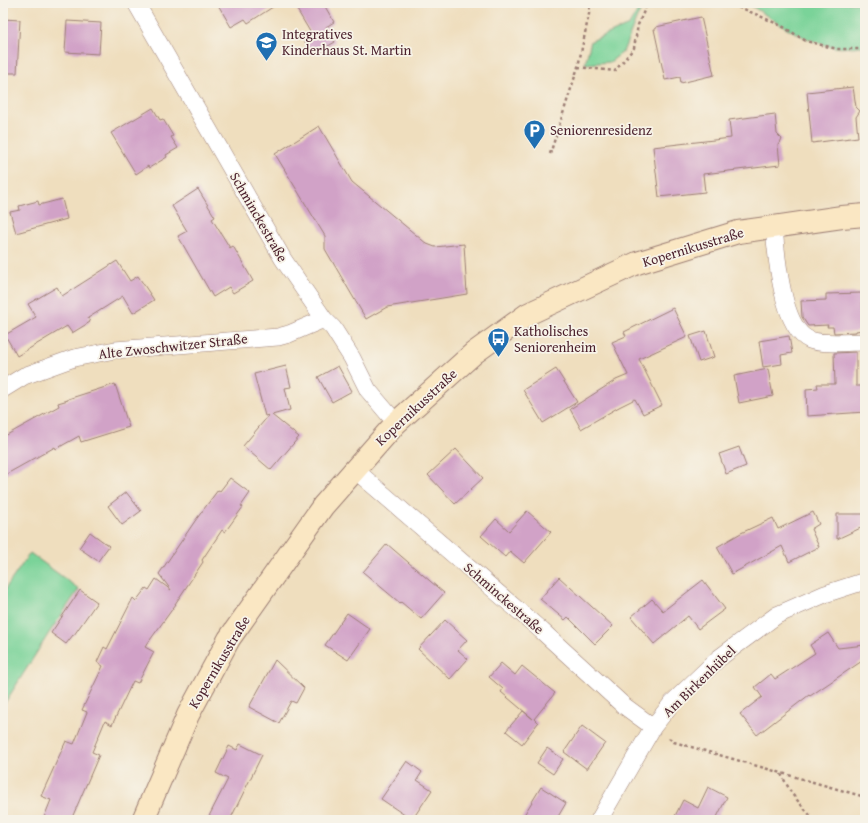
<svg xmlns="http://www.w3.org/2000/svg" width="868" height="823" viewBox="0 0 868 823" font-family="'Gentium Book Plus',serif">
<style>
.green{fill:#7ad399;stroke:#627962}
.building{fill:#d1a2c7}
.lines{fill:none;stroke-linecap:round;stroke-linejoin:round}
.street-casing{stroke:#9c7e74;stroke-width:18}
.secondary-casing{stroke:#9c7e74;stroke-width:24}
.path{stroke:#9c7e74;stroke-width:2.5;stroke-dasharray:3 3;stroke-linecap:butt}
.street{stroke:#fff;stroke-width:17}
.secondary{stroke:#fae7c3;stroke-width:22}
.labels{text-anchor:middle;stroke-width:3.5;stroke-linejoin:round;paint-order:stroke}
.poi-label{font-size:14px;fill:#4a1f2b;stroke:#f7f3e8;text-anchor:start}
.street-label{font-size:14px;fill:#4a1f2b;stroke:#f7f3e8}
</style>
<rect width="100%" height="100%" fill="#f7f3e8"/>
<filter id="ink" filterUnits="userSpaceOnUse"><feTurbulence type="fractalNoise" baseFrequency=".025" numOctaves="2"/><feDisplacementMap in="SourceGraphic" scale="8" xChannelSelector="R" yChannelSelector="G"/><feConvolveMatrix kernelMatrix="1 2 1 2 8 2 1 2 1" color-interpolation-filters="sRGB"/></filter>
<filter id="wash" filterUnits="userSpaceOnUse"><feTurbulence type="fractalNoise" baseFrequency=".012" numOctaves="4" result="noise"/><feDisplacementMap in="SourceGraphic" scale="16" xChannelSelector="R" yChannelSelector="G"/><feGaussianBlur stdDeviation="0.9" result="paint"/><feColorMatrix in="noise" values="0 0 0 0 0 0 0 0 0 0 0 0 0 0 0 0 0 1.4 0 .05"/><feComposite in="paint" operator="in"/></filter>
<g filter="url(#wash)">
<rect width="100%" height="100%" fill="#efdebe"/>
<path class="green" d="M 642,3 L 646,3 L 637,17 L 623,52 L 610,62 L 585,64 L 591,41 L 629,25 Z
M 744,3 L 865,3 L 865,46 C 855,46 844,49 834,47 C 802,41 775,20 748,4 Z
M 30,553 L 79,589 L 49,633 L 3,706 L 3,592 Z"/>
<g id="blocks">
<path class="building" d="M 217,3 L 279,3 L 248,23 L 245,19 L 231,27 Z
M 293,3 L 323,3 L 334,22 L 326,27 L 335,42 L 313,55 L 304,40 L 312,35 Z
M 701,17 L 714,75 L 681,83 L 680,77 L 665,80 L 654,29 L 656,29 L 656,27 Z
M 3,19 L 20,20 L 17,73 L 3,73 Z
M 67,21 L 101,23 L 99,54 L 65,52 Z
M 853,87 L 856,107 L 860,111 L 856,117 L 858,137 L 812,143 L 807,92 Z
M 153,108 L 160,120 L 163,119 L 173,136 L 171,137 L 178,148 L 166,155 L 167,157 L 149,168 L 148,166 L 136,174 L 111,133 Z
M 775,114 L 777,134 L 782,139 L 778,145 L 780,165 L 703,174 L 705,192 L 659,197 L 653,147 L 731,138 L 729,120 Z
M 319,126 L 352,182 L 427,244 L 435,247 L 464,244 L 467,294 L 387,307 L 366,319 L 325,249 L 325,236 L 275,154 Z
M 198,189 L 215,217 L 212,219 L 230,248 L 233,246 L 253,281 L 233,293 L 229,287 L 213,297 L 178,236 L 187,231 L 172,206 Z
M 62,199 L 67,219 L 16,233 L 10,212 L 20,210 L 19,206 L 38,201 L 39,205 Z
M 117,261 L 130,281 L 138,276 L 154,300 L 133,313 L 123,296 L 88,318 L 90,322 L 72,333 L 67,326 L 17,356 L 5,335 L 36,317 L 28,304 L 57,287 L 62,296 Z
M 862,293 L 863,330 L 856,331 L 856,332 L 834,333 L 833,327 L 827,327 L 828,325 L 808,326 L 802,317 L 801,301 L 826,300 L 826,294 Z
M 673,308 L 687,337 L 639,359 L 662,405 L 643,414 L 635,399 L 619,407 L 581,429 L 570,409 L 616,380 L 628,375 L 612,342 L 626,336 L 624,332 Z
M 706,331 L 714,357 L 699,362 L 690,336 Z
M 789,336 L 792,353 L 781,355 L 782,364 L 763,367 L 759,341 Z
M 856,352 L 856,386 L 865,386 L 865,412 L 807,416 L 806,389 L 818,388 L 817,384 L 835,384 L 834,353 Z
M 286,366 L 291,387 L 285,388 L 290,410 L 272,415 L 299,437 L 271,470 L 243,446 L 269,415 L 265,416 L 254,374 Z
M 338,366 L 352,391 L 332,402 L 318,377 Z
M 556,369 L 577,402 L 543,423 L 523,390 Z
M 768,369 L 773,396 L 739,403 L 734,376 Z
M 115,384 L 129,427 L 81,442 L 79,436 L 56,449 L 55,447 L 3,476 L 3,437 L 59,406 L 58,403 L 68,400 L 68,399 Z
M 739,447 L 746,466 L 726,474 L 719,454 Z
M 456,449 L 483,478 L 455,504 L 428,475 Z
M 230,478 L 250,493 L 241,506 L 243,507 L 225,532 L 222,530 L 202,560 L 203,562 L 175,604 L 176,604 L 145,647 L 154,652 L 138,683 L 133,681 L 112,725 L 105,721 L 92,752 L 99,755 L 71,820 L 43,820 L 51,800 L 41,796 L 66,741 L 74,744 L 87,712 L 82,710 L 103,666 L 97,662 L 104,647 L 107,649 L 133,598 L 136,601 L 146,588 L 149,590 L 156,579 L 171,590 L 159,574 L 195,521 L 218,490 L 220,491 Z
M 126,492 L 141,511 L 122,525 L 108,506 Z
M 527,511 L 551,532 L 524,563 L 510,551 L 505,557 L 481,536 L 496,519 L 509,531 Z
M 813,512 L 819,524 L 811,529 L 819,547 L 789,562 L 782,546 L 732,574 L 717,547 L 741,533 L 773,518 L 778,529 Z
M 837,514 L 865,514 L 865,526 L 837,539 Z
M 90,532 L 109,546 L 98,561 L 79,548 Z
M 387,544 L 444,593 L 421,619 L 401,602 L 400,603 L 363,572 Z
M 559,577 L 613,626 L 595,644 L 568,617 L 565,620 L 540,599 Z
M 703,580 L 725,609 L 698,629 L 688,616 L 654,644 L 631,617 L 652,599 L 663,611 Z
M 80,590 L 97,602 L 74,635 L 73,635 L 66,644 L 51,633 Z
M 347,613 L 370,629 L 348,660 L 325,645 Z
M 445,620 L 467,640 L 458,650 L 468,659 L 450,679 L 418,649 Z
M 828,633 L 838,648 L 865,645 L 865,659 L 810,696 L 809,695 L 757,735 L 740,714 L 762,697 L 755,687 L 771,674 L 775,679 L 815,653 L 810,645 Z
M 275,660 L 304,688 L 296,703 L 291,701 L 279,723 L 249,707 Z
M 501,663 L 515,675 L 522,666 L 555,693 L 534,719 L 538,723 L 522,744 L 506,731 L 523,711 L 533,719 L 501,692 L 503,689 L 489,677 Z
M 582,726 L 605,743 L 587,769 L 564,752 Z
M 240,744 L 262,755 L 230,820 L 207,820 L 228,779 L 216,773 L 229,746 L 237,750 Z
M 547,748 L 563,759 L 553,774 L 537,763 Z
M 407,761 L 422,772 L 417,780 L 432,790 L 412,820 L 381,799 Z
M 541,787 L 566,803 L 556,820 L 521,820 Z
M 708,787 L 727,797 L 717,817 L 723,820 L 673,820 L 683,800 L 698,808 Z"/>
</g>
</g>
<g filter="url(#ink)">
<use href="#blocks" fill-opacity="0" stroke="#9c7e74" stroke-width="1"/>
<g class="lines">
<defs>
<path id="street" d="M 136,3 L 283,259 L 324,319 L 333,328 L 352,358 L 368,390 L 396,423
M 774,227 C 776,253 782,329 810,340 C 822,345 851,342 865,342
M 3,389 L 24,376 L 74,358 L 115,350 L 278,337 L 289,334 L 324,319
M 354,469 L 542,631 L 623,705 L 653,727
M 599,820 L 653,727 L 672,703 L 719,658 L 777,615 L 825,594 L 865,581"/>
<path id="secondary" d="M 143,820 L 188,715 L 229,639 L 323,506 L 396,423 L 474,353 L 528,314 L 637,263 L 738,232 L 842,217 L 865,215"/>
</defs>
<use href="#street" class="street-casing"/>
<use href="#secondary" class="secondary-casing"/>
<path class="path" d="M 721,3 L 744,9 L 782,26 L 806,41 L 837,49 L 865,49
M 578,67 L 615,71 L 634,48 L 638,25 L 647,4 L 648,3
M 550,154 L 578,67 L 589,14 L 590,3
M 669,738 L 674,742 L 865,797
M 781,774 L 792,794 L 814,820"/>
<use href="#street" class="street"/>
<use href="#secondary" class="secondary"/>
</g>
</g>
<defs>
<symbol id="school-pin" viewBox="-11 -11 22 30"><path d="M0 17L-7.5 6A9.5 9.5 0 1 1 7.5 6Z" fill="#1f6fb2" stroke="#f7f3e8"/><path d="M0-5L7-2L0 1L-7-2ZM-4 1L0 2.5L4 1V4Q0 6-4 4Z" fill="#fff"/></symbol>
<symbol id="parking-pin" viewBox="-11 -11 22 30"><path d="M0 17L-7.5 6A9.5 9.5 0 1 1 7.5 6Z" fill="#1f6fb2" stroke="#f7f3e8"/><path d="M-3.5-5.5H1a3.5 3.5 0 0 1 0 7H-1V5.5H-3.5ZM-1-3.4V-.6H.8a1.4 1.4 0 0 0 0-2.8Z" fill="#fff"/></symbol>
<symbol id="bus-pin" viewBox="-11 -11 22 30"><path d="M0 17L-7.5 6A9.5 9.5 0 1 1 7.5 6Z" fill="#1f6fb2" stroke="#f7f3e8"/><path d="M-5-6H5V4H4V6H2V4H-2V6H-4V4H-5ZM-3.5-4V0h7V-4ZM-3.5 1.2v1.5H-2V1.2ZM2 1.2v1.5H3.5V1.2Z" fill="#fff"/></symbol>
</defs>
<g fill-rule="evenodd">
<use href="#school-pin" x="254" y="30" width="25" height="34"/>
<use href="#parking-pin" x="522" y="118" width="25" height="34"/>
<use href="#bus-pin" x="486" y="326" width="25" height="34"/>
</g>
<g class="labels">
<g class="poi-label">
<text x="282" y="39">Integratives<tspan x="282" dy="16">Kinderhaus St. Martin</tspan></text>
<text x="550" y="135">Seniorenresidenz</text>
<text x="514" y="336">Katholisches<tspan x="514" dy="16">Seniorenheim</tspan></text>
</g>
<g class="street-label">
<text transform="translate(259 217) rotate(60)" y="5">Schminckestraße</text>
<text transform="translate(693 247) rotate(-17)" y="5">Kopernikusstraße</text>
<text transform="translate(173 346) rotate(-6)" y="5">Alte Zwoschwitzer Straße</text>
<text transform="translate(416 407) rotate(-43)" y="5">Kopernikusstraße</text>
<text transform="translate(504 598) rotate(41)" y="5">Schminckestraße</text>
<text transform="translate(219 662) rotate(-59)" y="5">Kopernikusstraße</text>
<text transform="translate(699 681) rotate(-44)" y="5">Am Birkenhübel</text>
</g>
</g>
<rect width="868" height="823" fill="none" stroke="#f7f3e8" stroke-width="16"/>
</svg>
